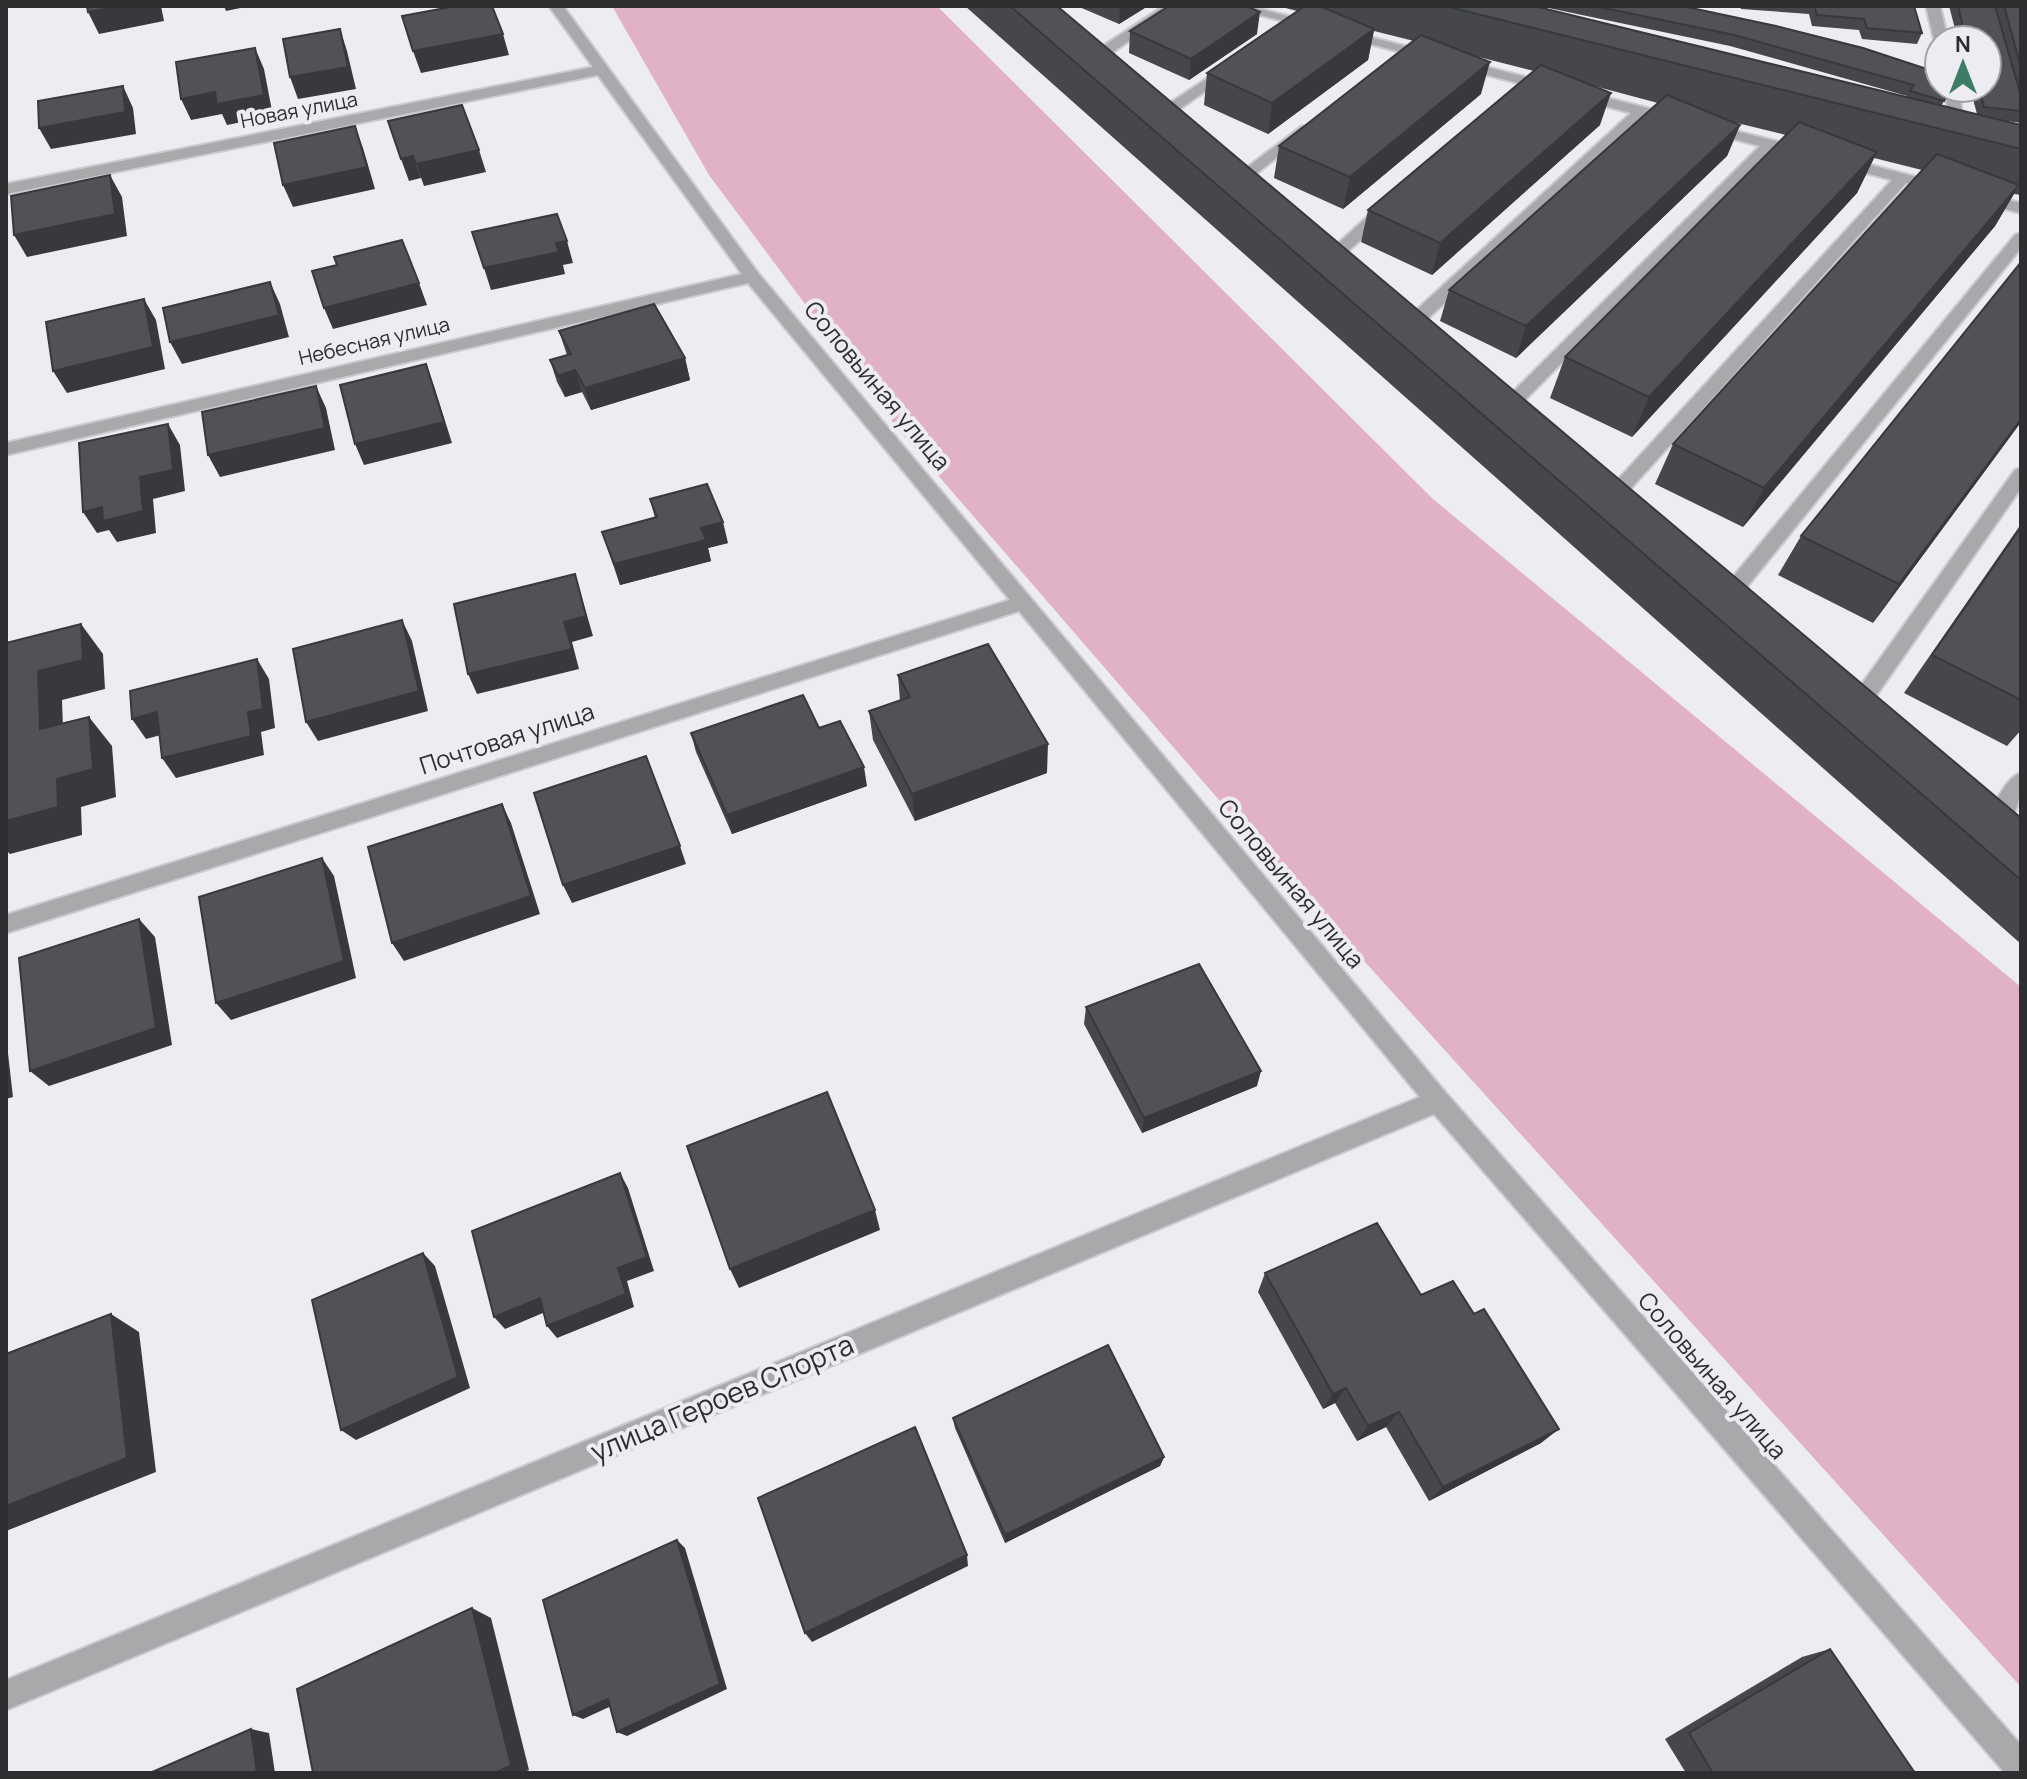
<svg xmlns="http://www.w3.org/2000/svg" width="2027" height="1779" viewBox="0 0 2027 1779" font-family="Manrope,sans-serif">
<style>
.green{fill:#e1b1c6}
.lines{fill:none;stroke-linecap:round;stroke-linejoin:round}
.service-casing{stroke:#cbcad0;stroke-width:4}
.minor-casing{stroke:#cbcad0;stroke-width:4}
.service{fill:#aaa8aa;fill-rule:evenodd}
.minor{fill:#aaa8aa;fill-rule:evenodd}
.wall{fill:#45474c}
.shaded-wall{fill:#38393e}
.building{fill:#505258;stroke:#38393e;stroke-width:2}
.labels{text-anchor:middle;stroke-width:8;stroke-linejoin:round;paint-order:stroke}
.far-street-label{font-size:20px;fill:#2e2d30;stroke:#eeecf3}
.street-label{font-size:24px;fill:#2e2d30;stroke:#eeecf3}
.near-street-label{font-size:28px;fill:#2e2d30;stroke:#eeecf3}
</style>
<rect width="100%" height="100%" fill="#eeecf3"/>
<path class="green" d="M 612,6 L 937,6 L 1433,499 L 2021,987 L 2021,1687 L 1232,815 L 898,429 L 709,175 Z"/>
<g class="lines">
<defs>
<path id="service" d="M 1164,6 L 1180,6 L 1107,56 L 1097,56 L 1097,50 Z
M 1226,6 L 1249,6 L 1647,108 L 1682,120 L 1675,124 L 1645,117 L 1423,323 L 1417,324 L 1409,319 L 1411,315 L 1631,113 Z
M 1926,6 L 1940,6 L 1948,40 L 1939,40 L 1939,44 L 1934,40 Z
M 1229,64 L 1234,65 L 1234,71 L 1174,113 L 1164,113 L 1164,107 Z
M 1944,88 L 1958,88 L 1962,111 L 1959,137 L 1951,142 L 1943,137 L 1948,111 Z
M 1708,124 L 1808,149 L 1811,152 L 1803,157 L 1773,149 L 1520,405 L 1508,405 L 1505,401 L 1508,397 L 1760,146 L 1703,131 L 1703,125 Z
M 1302,126 L 1309,130 L 1307,133 L 1251,178 L 1241,178 L 1241,172 Z
M 1840,157 L 1947,185 L 1950,188 L 1942,193 L 1906,183 L 1625,495 L 1613,495 L 1610,490 L 1613,485 L 1892,180 L 1835,165 L 1835,159 Z
M 1980,193 L 2021,203 L 2021,213 L 1974,201 L 1974,195 Z
M 1385,204 L 1391,206 L 1391,212 L 1344,255 L 1332,255 L 1332,249 L 1379,206 Z
M 2021,233 L 2021,248 L 1742,593 L 1728,593 L 1725,588 L 1728,583 L 2015,235 Z
M 2021,468 L 2021,488 L 1871,703 L 1857,703 L 1854,697 L 1857,691 L 2015,470 Z
M 2021,773 C 2021,790 2020,828 1993,819 L 1990,813 C 1997,800 2007,777 2021,773 Z"/>
<path id="minor" d="M 549,6 L 563,6 L 758,273 L 1446,1093 L 2021,1745 L 2021,1773 L 2005,1773 L 1434,1114 L 6,1710 L 6,1680 L 1420,1097 L 1019,611 L 6,933 L 6,915 L 1010,600 L 748,283 L 6,455 L 6,443 L 742,274 L 598,75 L 6,194 L 6,184 L 593,67 Z"/>
</defs>
<use href="#service" class="service-casing"/>
<use href="#minor" class="minor-casing"/>
<use href="#service" class="service"/>
<use href="#minor" class="minor"/>
</g>
<path class="wall" d="M 965,6 L 1057,6 L 2021,818 L 2021,944 Z
M 1077,6 L 1148,6 L 1119,24 Z
M 1278,6 L 1534,6 L 1907,97 L 1907,96 L 1730,46 L 1539,6 L 1682,6 L 1939,73 L 1939,84 L 1937,87 L 1948,91 L 1942,105 L 1977,114 L 1970,88 L 1987,88 L 1987,40 L 1958,40 L 1949,6 L 2021,6 L 2021,123 L 2006,121 L 2021,125 L 2021,195 L 2014,194 L 1995,226 L 1743,527 L 1655,484 L 1673,444 L 1922,170 L 1874,158 L 1857,193 L 1632,437 L 1550,398 L 1565,357 L 1786,135 L 1733,122 L 1740,125 L 1727,156 L 1516,358 L 1440,321 L 1449,290 L 1658,103 L 1594,86 L 1600,125 L 1432,275 L 1361,242 L 1368,210 L 1534,71 L 1475,56 L 1481,94 L 1343,209 L 1274,178 L 1279,146 L 1414,41 L 1374,31 L 1368,60 L 1268,134 L 1204,105 L 1207,73 L 1297,11 Z
M 1740,6 L 1914,6 L 1922,33 L 1917,44 L 1862,39 L 1859,30 L 1812,26 L 1809,14 L 1741,9 Z
M 1130,31 L 1257,34 L 1189,80 L 1129,53 Z
M 2021,262 L 2021,422 L 1873,623 L 1778,575 L 1801,536 Z
M 559,331 L 685,358 L 690,380 L 591,410 L 582,392 L 565,397 L 557,382 L 550,360 L 567,355 Z
M 650,499 L 728,543 L 708,548 L 711,561 L 620,585 L 602,532 L 655,518 Z
M 2021,524 L 2021,730 L 2007,746 L 1904,693 Z
M 898,675 L 1047,773 L 915,821 L 873,740 L 869,711 L 900,701 Z
M 819,728 L 867,786 L 732,834 L 696,752 L 691,733 Z
M 1086,1007 L 1257,1086 L 1142,1133 L 1084,1024 Z
M 1265,1273 L 1421,1295 L 1541,1443 L 1429,1501 L 1386,1427 L 1357,1441 L 1335,1403 L 1323,1409 L 1258,1292 Z
M 953,1418 L 1164,1457 L 1160,1466 L 1005,1543 L 955,1428 Z
M 1830,1649 L 1915,1773 L 1686,1773 L 1665,1739 L 1802,1657 Z"/>
<path class="shaded-wall" d="M 121,6 L 161,6 L 164,21 L 99,34 L 88,12 Z
M 224,6 L 250,6 L 226,11 Z
M 1120,6 L 1148,6 L 1119,24 Z
M 1260,12 L 1257,34 L 1189,80 L 1191,59 Z
M 340,29 L 347,51 L 356,89 L 298,99 L 290,77 Z
M 1374,29 L 1368,60 L 1268,134 L 1272,103 Z
M 503,34 L 509,55 L 421,73 L 413,51 Z
M 255,48 L 264,69 L 273,116 L 227,125 L 222,114 L 191,120 L 181,99 L 215,92 Z
M 1490,62 L 1481,94 L 1343,209 L 1350,177 Z
M 123,86 L 133,108 L 136,134 L 51,149 L 39,128 Z
M 1611,93 L 1600,125 L 1432,275 L 1440,243 Z
M 1740,125 L 1727,156 L 1516,358 L 1526,326 Z
M 355,126 L 363,148 L 375,189 L 293,207 L 283,185 Z
M 479,150 L 486,172 L 424,186 L 416,164 Z
M 1877,152 L 1857,193 L 1632,437 L 1649,397 Z
M 413,156 L 421,178 L 409,181 L 401,159 Z
M 110,175 L 122,197 L 127,236 L 27,257 L 14,235 Z
M 2019,185 L 1995,226 L 1743,527 L 1764,488 Z
M 567,241 L 573,263 L 563,265 L 565,274 L 491,290 L 484,268 L 556,243 Z
M 270,282 L 280,304 L 289,337 L 182,364 L 170,342 Z
M 419,283 L 427,305 L 333,329 L 324,308 Z
M 144,299 L 156,320 L 165,369 L 67,393 L 53,371 Z
M 685,358 L 690,380 L 591,410 L 585,388 Z
M 426,364 L 434,386 L 452,443 L 364,465 L 355,444 Z
M 575,370 L 582,392 L 565,397 L 558,376 Z
M 316,386 L 326,408 L 335,450 L 220,477 L 208,455 Z
M 2021,419 L 2021,422 L 1873,623 L 1899,584 Z
M 168,424 L 180,445 L 185,491 L 153,499 L 156,533 L 117,542 L 109,530 L 97,533 L 83,512 L 140,477 Z
M 723,522 L 728,543 L 708,548 L 711,561 L 620,585 L 614,564 L 701,528 Z
M 575,574 L 593,636 L 572,642 L 579,669 L 477,694 L 468,674 L 564,622 Z
M 402,620 L 412,641 L 428,711 L 318,741 L 306,722 Z
M 81,624 L 103,654 L 105,689 L 62,700 L 64,758 L 40,729 L 38,671 Z
M 257,659 L 269,679 L 275,728 L 261,732 L 264,755 L 176,778 L 162,758 L 248,712 Z
M 157,712 L 172,732 L 146,739 L 132,719 Z
M 89,717 L 112,746 L 116,797 L 81,807 L 82,835 L 10,854 L 6,850 L 6,821 L 57,779 Z
M 1048,744 L 1047,773 L 915,821 L 912,794 Z
M 864,767 L 867,786 L 732,834 L 727,815 Z
M 502,804 L 511,823 L 540,914 L 404,961 L 392,943 Z
M 680,846 L 686,864 L 572,903 L 563,885 Z
M 322,858 L 334,876 L 356,978 L 231,1020 L 216,1003 Z
M 139,919 L 155,937 L 172,1045 L 49,1086 L 30,1071 Z
M 6,1036 L 13,1097 L 6,1099 Z
M 1261,1071 L 1257,1086 L 1142,1133 L 1144,1118 Z
M 620,1173 L 628,1188 L 654,1271 L 627,1281 L 634,1307 L 557,1338 L 547,1326 L 618,1268 Z
M 875,1210 L 880,1230 L 739,1288 L 730,1269 Z
M 423,1253 L 435,1266 L 470,1388 L 356,1440 L 341,1430 Z
M 540,1298 L 550,1310 L 505,1329 L 494,1317 Z
M 111,1314 L 139,1332 L 156,1472 L 6,1531 L 6,1506 Z
M 1346,1388 L 1335,1403 L 1323,1409 L 1333,1394 Z
M 1399,1412 L 1386,1427 L 1357,1441 L 1368,1426 Z
M 1559,1429 L 1541,1443 L 1429,1501 L 1443,1487 Z
M 1164,1457 L 1160,1466 L 1005,1543 L 1005,1535 Z
M 677,1540 L 685,1548 L 727,1689 L 627,1736 L 617,1732 Z
M 967,1555 L 968,1566 L 812,1642 L 805,1633 Z
M 472,1608 L 491,1618 L 529,1770 L 522,1773 L 495,1773 Z
M 608,1699 L 618,1703 L 583,1719 L 573,1715 Z
M 251,1729 L 269,1733 L 275,1773 L 257,1773 Z"/>
<path class="building" d="M 87,6 L 121,6 L 88,12 Z
M 456,6 L 492,6 L 503,34 L 413,51 L 402,16 Z
M 1010,6 L 1057,6 L 2021,818 L 2021,880 Z
M 1169,6 L 1246,6 L 1260,12 L 1191,59 L 1130,31 Z
M 1305,6 L 1320,6 L 1374,29 L 1272,103 L 1207,73 Z
M 1445,6 L 1534,6 L 2021,125 L 2021,149 Z
M 1594,6 L 1682,6 L 1776,26 L 1863,48 L 1939,73 L 1939,80 L 1934,86 L 1948,91 L 1944,101 L 1910,91 L 1914,85 L 1734,35 Z
M 1814,6 L 1914,6 L 1922,33 L 1867,28 L 1864,19 L 1817,15 Z
M 1958,6 L 1995,6 L 2021,96 L 2021,111 L 1984,107 L 1979,88 L 1987,88 L 1987,40 L 1966,40 Z
M 2004,6 L 2021,6 L 2021,67 Z
M 340,29 L 348,67 L 290,77 L 283,39 Z
M 1421,35 L 1490,62 L 1350,177 L 1279,146 Z
M 255,48 L 264,95 L 217,104 L 215,92 L 181,99 L 176,62 Z
M 1541,65 L 1611,93 L 1440,243 L 1368,210 Z
M 123,86 L 125,112 L 39,128 L 38,101 Z
M 1667,95 L 1740,125 L 1526,326 L 1449,290 Z
M 462,105 L 479,150 L 416,164 L 413,156 L 401,159 L 388,121 Z
M 1799,122 L 1877,152 L 1649,397 L 1565,357 Z
M 355,126 L 367,167 L 283,185 L 274,143 Z
M 1937,154 L 2019,185 L 1764,488 L 1673,444 Z
M 110,175 L 115,214 L 14,235 L 11,196 Z
M 557,214 L 567,241 L 556,243 L 559,252 L 484,268 L 472,232 Z
M 402,240 L 419,283 L 324,308 L 312,271 L 337,265 L 334,257 Z
M 2021,262 L 2021,419 L 1899,584 L 1801,536 Z
M 270,282 L 279,315 L 170,342 L 163,308 Z
M 144,299 L 153,347 L 53,371 L 46,322 Z
M 654,304 L 685,358 L 585,388 L 575,370 L 558,376 L 550,360 L 571,354 L 559,331 Z
M 426,364 L 444,422 L 355,444 L 340,385 Z
M 316,386 L 325,428 L 208,455 L 202,412 Z
M 168,424 L 173,470 L 140,477 L 143,511 L 103,521 L 102,507 L 83,512 L 79,443 Z
M 707,484 L 723,522 L 701,528 L 706,540 L 614,564 L 602,532 L 657,517 L 650,499 Z
M 2021,527 L 2021,700 L 1932,655 Z
M 575,574 L 586,616 L 564,622 L 572,649 L 468,674 L 454,604 Z
M 402,620 L 419,691 L 306,722 L 293,649 Z
M 81,624 L 83,660 L 38,671 L 40,729 L 89,717 L 93,769 L 57,779 L 58,807 L 6,821 L 6,643 Z
M 988,644 L 1048,744 L 912,794 L 869,711 L 910,697 L 898,675 Z
M 257,659 L 263,709 L 248,712 L 251,736 L 162,758 L 157,712 L 132,719 L 130,691 Z
M 803,695 L 819,728 L 840,721 L 864,767 L 727,815 L 691,733 Z
M 646,756 L 680,846 L 563,885 L 534,793 Z
M 502,804 L 531,896 L 392,943 L 368,847 Z
M 322,858 L 344,961 L 216,1003 L 199,897 Z
M 139,919 L 156,1028 L 30,1071 L 19,958 Z
M 1199,964 L 1261,1071 L 1144,1118 L 1086,1007 Z
M 827,1092 L 875,1210 L 730,1269 L 687,1146 Z
M 620,1173 L 647,1257 L 618,1268 L 626,1294 L 547,1326 L 540,1298 L 494,1317 L 472,1231 Z
M 1377,1223 L 1421,1295 L 1453,1281 L 1474,1314 L 1484,1309 L 1559,1429 L 1443,1487 L 1399,1412 L 1368,1426 L 1346,1388 L 1333,1394 L 1265,1273 Z
M 423,1253 L 458,1377 L 341,1430 L 312,1300 Z
M 111,1314 L 127,1458 L 6,1506 L 6,1354 Z
M 1108,1345 L 1164,1457 L 1005,1535 L 953,1418 Z
M 915,1427 L 967,1555 L 805,1633 L 758,1498 Z
M 677,1540 L 720,1684 L 617,1732 L 608,1699 L 573,1715 L 543,1600 Z
M 472,1608 L 511,1765 L 495,1773 L 313,1773 L 297,1689 Z
M 1830,1649 L 1915,1773 L 1713,1773 L 1689,1733 Z
M 251,1729 L 257,1773 L 150,1773 Z"/>
<g class="labels">
<g class="far-street-label">
<text transform="translate(299 110) rotate(-11)" y="7">Новая улица</text>
<text transform="translate(374 341) rotate(-13)" y="7">Небесная улица</text>
</g>
<g class="street-label">
<text transform="translate(877 386) rotate(50)" y="8">Соловьиная улица</text>
<text transform="translate(507 739) rotate(-18)" y="8">Почтовая улица</text>
<text transform="translate(1291 884) rotate(50)" y="8">Соловьиная улица</text>
<text transform="translate(1712 1376) rotate(49)" y="8">Соловьиная улица</text>
</g>
<g class="near-street-label">
<text transform="translate(722 1398) rotate(-23)" y="10">улица Героев Спорта</text>
</g>
</g>
<rect width="2027" height="1779" fill="none" stroke="#2e2d30" stroke-width="16"/>
<g transform="translate(1963 64)"><circle r="38" fill="#eeecf3" stroke="#a1a0a5" stroke-width="2"/>
<path d="M0-6L14 30L0 20L-14 30Z" fill="#3e7c68"/>
<text y="-12" font-size="22" font-weight="bold" text-anchor="middle" fill="#2e2d30">N</text>
</g>
</svg>
